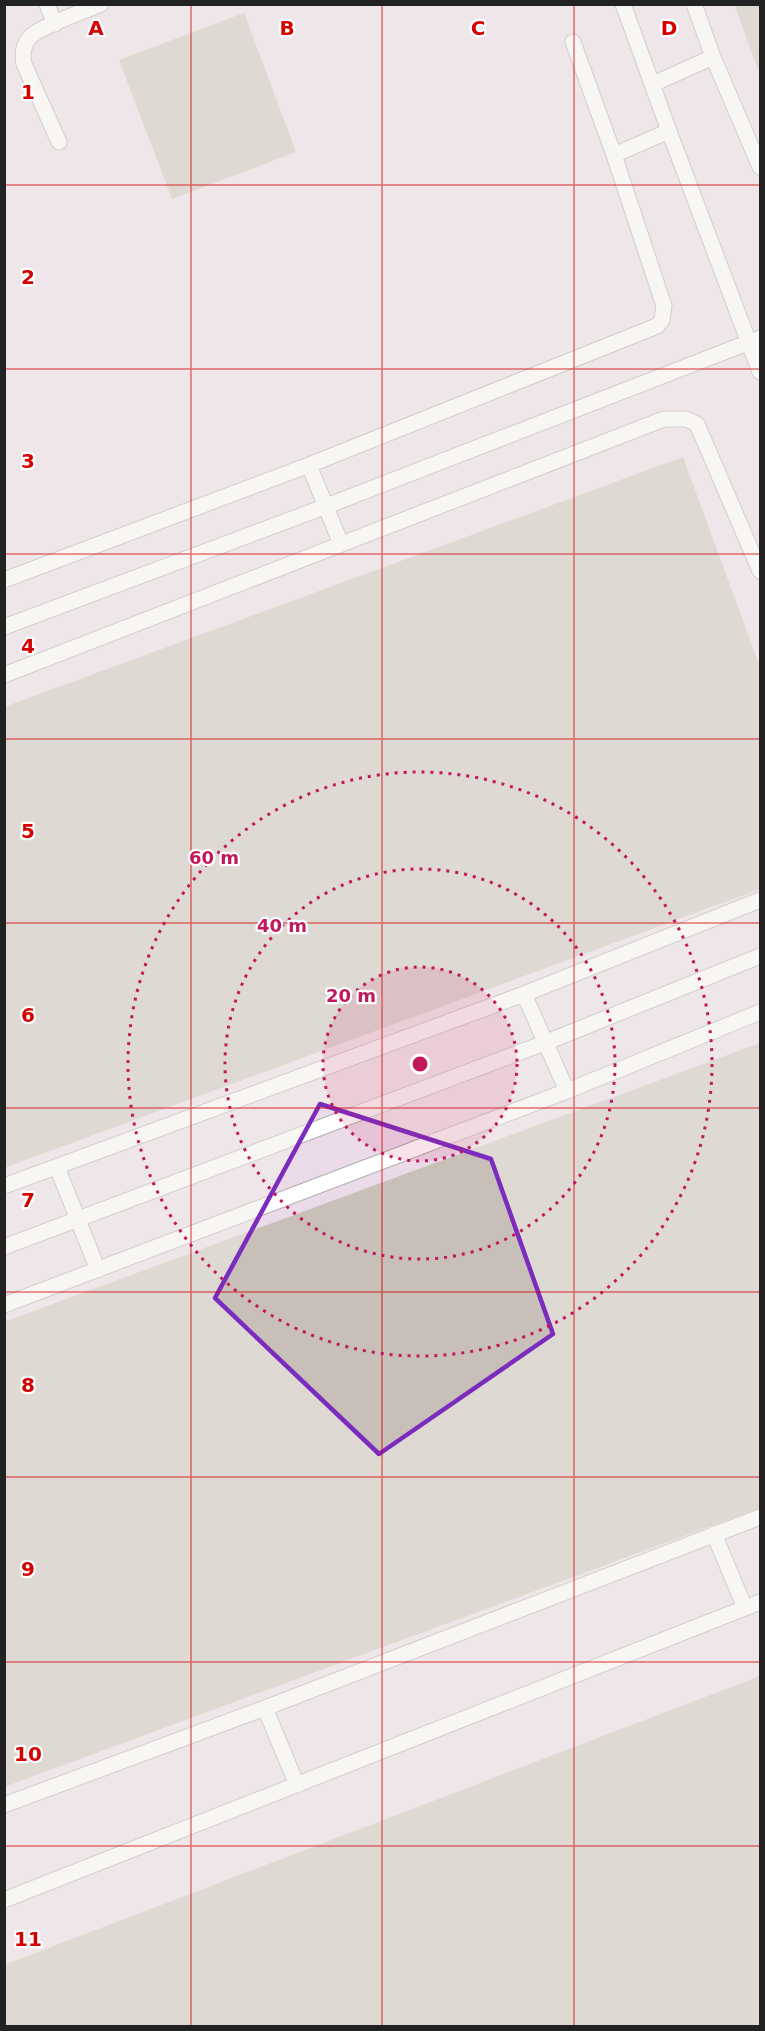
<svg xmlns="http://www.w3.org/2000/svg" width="765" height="2031" viewBox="0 0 765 2031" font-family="'DejaVu Sans',sans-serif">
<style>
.industrial{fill:#ebdbe8}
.building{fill:#c7bfb8}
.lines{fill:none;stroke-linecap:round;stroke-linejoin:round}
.lane-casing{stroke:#a9a9a9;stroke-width:17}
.lane{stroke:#fff;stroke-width:15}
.marked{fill:none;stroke:#7b2cbf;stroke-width:4.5;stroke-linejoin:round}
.grid{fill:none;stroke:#d40000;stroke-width:1.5;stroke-opacity:0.55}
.ring{fill:none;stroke:#c2185b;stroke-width:3;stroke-dasharray:3 6}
.grid-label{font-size:20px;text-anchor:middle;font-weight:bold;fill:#d40000;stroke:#fff;stroke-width:4.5;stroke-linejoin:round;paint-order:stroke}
.centre{fill:#c2185b;stroke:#fff;stroke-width:3}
.ring-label{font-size:18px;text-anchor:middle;font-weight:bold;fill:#c2185b;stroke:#fff;stroke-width:4.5;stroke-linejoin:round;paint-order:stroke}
</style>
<rect width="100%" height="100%" fill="#f2efe9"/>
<path class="industrial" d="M 5,5 L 760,5 L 760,2026 L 5,2026 Z"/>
<path class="building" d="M 734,4 L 760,4 L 760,75 Z
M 244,13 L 296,152 L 172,199 L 119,60 Z
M 683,457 L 760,667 L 760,889 L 4,1168 L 4,707 Z
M 760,1043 L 760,1508 L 4,1787 L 4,1322 Z
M 760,1676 L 760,2026 L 4,2026 L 4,1965 Z"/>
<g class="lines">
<defs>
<path id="lane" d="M 47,4 L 55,24
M 623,4 L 669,131 L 760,372
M 694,4 L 713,57 L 760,167
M 653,84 L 713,57
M 59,142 L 24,64 C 22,54 23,45 30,37 C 41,26 85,11 101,4
M 614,155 L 669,131
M 309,465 L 341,544
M 4,580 L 309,465 L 657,326 L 662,320 L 664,306 L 614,155 L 573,42
M 4,627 L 324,507 L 760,338
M 4,675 L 664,419 L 686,419 L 697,424 L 760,571
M 524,994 L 567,1091
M 57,1167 L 98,1270
M 4,1186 L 524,994 L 760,900
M 4,1247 L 547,1042 L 760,956
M 4,1305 L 567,1091 L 760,1012
M 714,1534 L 745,1608
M 265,1708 L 297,1785
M 4,1805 L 265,1708 L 760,1517
M 4,1900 L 760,1602"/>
</defs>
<use href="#lane" class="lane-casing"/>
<use href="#lane" class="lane"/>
</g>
<path d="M0 0H765V2031H0ZM 320,1104 L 491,1159 L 553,1334 L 379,1454 L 215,1298 Z" fill="#f2efe9" fill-opacity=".55" fill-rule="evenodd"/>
<path class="marked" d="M 320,1104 L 491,1159 L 553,1334 L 379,1454 L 215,1298 Z"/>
<path class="grid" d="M 191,4 L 191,2026M 382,4 L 382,2026M 574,4 L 574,2026M 4,185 L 760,185M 4,369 L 760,369M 4,554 L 760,554M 4,739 L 760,739M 4,923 L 760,923M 4,1108 L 760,1108M 4,1292 L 760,1292M 4,1477 L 760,1477M 4,1662 L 760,1662M 4,1846 L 760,1846"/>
<circle cx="420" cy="1064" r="97" fill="#c2185b" fill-opacity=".12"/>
<g class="ring">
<circle cx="420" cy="1064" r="97"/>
<circle cx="420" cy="1064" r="195"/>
<circle cx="420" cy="1064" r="292"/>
</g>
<g class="grid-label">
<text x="96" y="35">A</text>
<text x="287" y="35">B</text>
<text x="478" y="35">C</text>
<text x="669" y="35">D</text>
<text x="28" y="99">1</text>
<text x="28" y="284">2</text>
<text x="28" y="468">3</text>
<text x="28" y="653">4</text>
<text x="28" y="838">5</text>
<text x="28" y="1022">6</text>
<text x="28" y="1207">7</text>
<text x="28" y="1392">8</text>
<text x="28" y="1576">9</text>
<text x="28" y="1761">10</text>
<text x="28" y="1946">11</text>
</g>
<circle cx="420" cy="1064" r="9" class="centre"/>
<g class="ring-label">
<text x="214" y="864">60 m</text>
<text x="282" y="932">40 m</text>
<text x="351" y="1002">20 m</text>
</g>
<rect width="765" height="2031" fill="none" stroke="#222222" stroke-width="12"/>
</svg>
